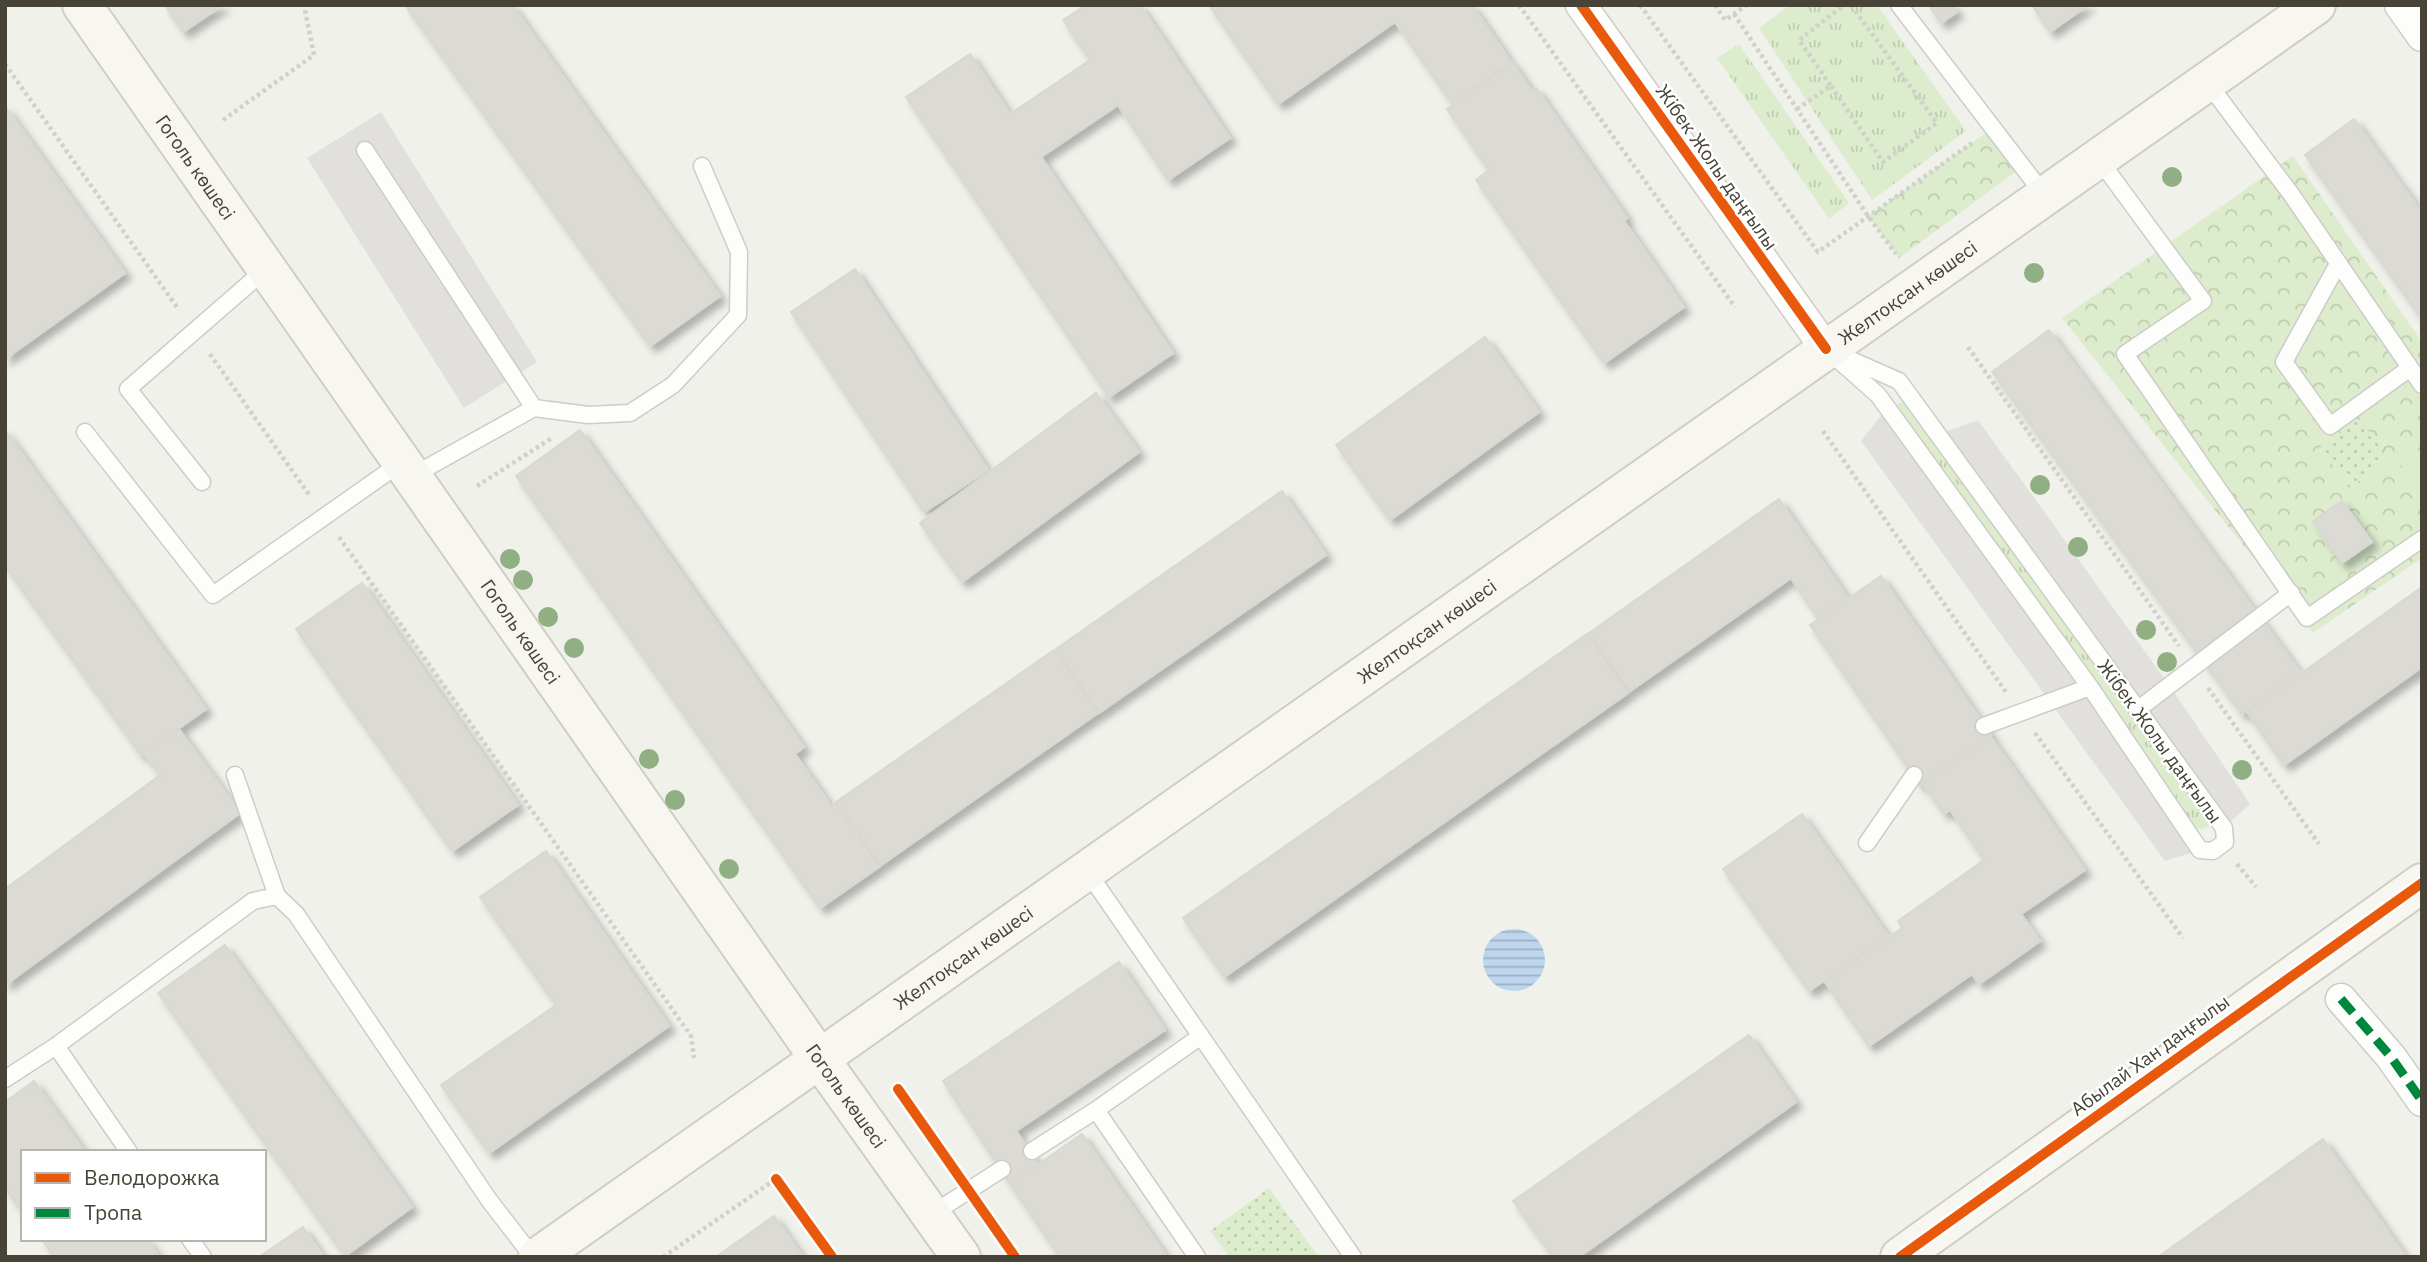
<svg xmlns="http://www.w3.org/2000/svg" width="2427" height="1262" viewBox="0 0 2427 1262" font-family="'IBM Plex Sans',sans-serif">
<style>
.grass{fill:url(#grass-tufts)}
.forest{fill:url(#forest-crowns)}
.park{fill:url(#park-dots)}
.pitch{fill:#dceccd}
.parking{fill:#e1e0dc}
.water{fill:url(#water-rules)}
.building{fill:#dbdad4;stroke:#d9d8d2;stroke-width:2;filter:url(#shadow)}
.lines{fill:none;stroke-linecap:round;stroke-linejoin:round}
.lane-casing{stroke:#cdccc7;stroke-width:19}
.street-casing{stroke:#cdccc7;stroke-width:33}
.secondary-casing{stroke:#d0cec3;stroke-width:42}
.path{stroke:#d1d1cb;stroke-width:4.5;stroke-dasharray:3.5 3.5;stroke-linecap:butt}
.lane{stroke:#fdfdfc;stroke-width:16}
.street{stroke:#fdfdfc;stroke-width:30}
.secondary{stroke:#f7f6f0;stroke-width:38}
.quiet{stroke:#00873e;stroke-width:9;stroke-dasharray:18 9;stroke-linecap:butt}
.cycleway-casing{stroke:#fff;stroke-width:15}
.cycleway{stroke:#e8590c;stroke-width:10}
.tree{fill:#90af82}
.labels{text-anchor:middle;stroke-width:5;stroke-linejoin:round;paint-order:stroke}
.street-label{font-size:19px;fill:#484337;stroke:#fff}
</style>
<defs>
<pattern id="grass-tufts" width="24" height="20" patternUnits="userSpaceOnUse" patternTransform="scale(1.75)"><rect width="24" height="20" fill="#dceccd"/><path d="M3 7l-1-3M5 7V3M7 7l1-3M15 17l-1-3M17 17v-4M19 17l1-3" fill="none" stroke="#beccb1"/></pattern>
<pattern id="forest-crowns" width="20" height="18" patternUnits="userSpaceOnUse" patternTransform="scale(1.75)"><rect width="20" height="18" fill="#dceccd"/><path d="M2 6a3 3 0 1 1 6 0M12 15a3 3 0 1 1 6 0" fill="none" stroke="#beccb1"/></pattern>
<pattern id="park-dots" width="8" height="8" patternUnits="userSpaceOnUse" patternTransform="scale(1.75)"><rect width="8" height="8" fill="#dceccd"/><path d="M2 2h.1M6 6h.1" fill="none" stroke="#beccb1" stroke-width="1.8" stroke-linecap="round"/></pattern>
<pattern id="water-rules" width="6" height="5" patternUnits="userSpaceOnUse" patternTransform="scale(1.75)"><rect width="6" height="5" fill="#bdd6ee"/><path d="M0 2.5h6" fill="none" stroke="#9cafc2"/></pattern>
<filter id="shadow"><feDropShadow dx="6" dy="6" stdDeviation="3.5" flood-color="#0004"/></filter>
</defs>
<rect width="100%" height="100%" fill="#f1f1ec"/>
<path class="grass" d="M 1790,5 L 1877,5 L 1966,131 L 1872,200 L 1759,28 Z
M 1739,44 L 1849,203 L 1829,219 L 1717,58 Z
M 1904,400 L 2208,819 L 2209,826 L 2201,830 L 2192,825 L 1895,406 Z"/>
<path class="forest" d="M 1993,128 L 2022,167 L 1899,258 L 1868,216 Z
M 2293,156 L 2422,342 L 2422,558 L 2313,633 L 2062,318 Z"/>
<path class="park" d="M 2360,419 L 2389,459 L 2349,488 L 2320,447 Z
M 1269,1188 L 1317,1255 L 1314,1257 L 1229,1257 L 1210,1231 Z"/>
<path class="pitch" d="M 2422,448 L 2422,496 L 2400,464 Z"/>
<path class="parking" d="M 381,112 L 537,362 L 464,408 L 307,158 Z
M 1887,408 L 2200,850 L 2165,861 L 1861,441 Z
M 1978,420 L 2169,685 L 2250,804 L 2224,828 L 1938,435 Z"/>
<path class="water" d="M1483 960a31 31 0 1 1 62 0a31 31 0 1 1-62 0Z"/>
<path class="building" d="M 165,5 L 223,5 L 183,32 Z
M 405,5 L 512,5 L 720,296 L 650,346 Z
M 1086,5 L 1140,5 L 1230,138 L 1168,180 L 1118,105 L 1041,157 L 1173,353 L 1109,397 L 906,97 L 970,54 L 1010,114 L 1090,60 L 1063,20 Z
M 1209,5 L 1472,5 L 1511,62 L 1452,103 L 1395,22 L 1278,104 Z
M 1929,5 L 1953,5 L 1957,12 L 1941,23 Z
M 2032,5 L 2088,5 L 2050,32 Z
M 1513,63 L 1532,91 L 1536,88 L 1627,218 L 1624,221 L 1684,307 L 1604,363 L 1476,180 L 1489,170 L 1447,109 Z
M 5,106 L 125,273 L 5,359 Z
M 2354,119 L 2422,213 L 2422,319 L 2305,155 Z
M 855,269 L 988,470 L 924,512 L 791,312 Z
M 2049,330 L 2300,672 L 2242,714 L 1992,372 Z
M 2049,330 L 2300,672 L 2242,714 L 1992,372 Z
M 1485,337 L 1539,412 L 1390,520 L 1336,445 Z
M 1096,393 L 1139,452 L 962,582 L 920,523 Z
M 5,430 L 206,709 L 141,755 L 5,566 Z
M 580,430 L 804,747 L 795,754 L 831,806 L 835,803 L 879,867 L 820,908 L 516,476 Z
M 1282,491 L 1326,555 L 1100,712 L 1056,649 Z
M 1779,499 L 1847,597 L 1818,618 L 1791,578 L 1630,691 L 1589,633 Z
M 2342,501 L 2372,542 L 2342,563 L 2313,521 Z
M 1881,576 L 1991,735 L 1920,785 L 1810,625 Z
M 362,583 L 518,805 L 452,851 L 296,629 Z
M 2422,587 L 2422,667 L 2284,765 L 2247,712 Z
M 1587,634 L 1628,693 L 1224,977 L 1183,918 Z
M 1054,650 L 1098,713 L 881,865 L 836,802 Z
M 179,729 L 240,813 L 5,985 L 5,889 L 160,775 L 144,754 Z
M 1991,737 L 2085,870 L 2021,914 L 2040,941 L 1979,984 L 1972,974 L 1869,1046 L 1825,982 L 1902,928 L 1898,921 L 1984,860 L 1950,810 L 1944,814 L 1923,784 Z
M 1802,814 L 1888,936 L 1809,991 L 1723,869 Z
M 546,851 L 669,1026 L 489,1153 L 441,1085 L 556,1005 L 480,897 Z
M 225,945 L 412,1207 L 345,1256 L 158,993 Z
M 1119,962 L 1165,1030 L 1016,1131 L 1038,1164 L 1010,1184 L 943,1081 Z
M 1749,1035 L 1796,1102 L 1579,1257 L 1553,1257 L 1513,1201 Z
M 34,1081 L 85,1152 L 23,1152 L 23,1213 L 5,1188 L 5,1102 Z
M 1082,1134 L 1167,1257 L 1060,1257 L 1010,1184 Z
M 2323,1139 L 2406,1257 L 2158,1257 Z
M 774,1216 L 803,1257 L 716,1257 Z
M 303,1227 L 324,1257 L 259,1257 Z
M 42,1239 L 147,1239 L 159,1257 L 54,1257 Z"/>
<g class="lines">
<defs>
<path id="lane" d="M 1899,5 L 2045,196
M 2207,82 L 2291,194 L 2422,385
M 365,150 L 534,408
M 2098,158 L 2203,301 L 2125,354 L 2307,618 L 2422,539
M 2338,264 L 2284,362 L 2330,426 L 2410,368
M 1826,349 L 1899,381 L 2224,828 L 2225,842 L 2213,851 L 2200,850 L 2090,687 L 1878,395 Z
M 85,432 L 213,595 L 402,462
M 412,476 L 534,408 L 588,415 L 630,413 L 673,385 L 738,315 L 739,252 L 702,166
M 202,482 L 128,389 L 266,269
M 2137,710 L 2291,593
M 1984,726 L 2090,687
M 235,775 L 277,896
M 1867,843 L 1914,775
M 1087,871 L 1353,1257
M 56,1046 L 129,1152
M 5,1079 L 56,1046 L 253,901 L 277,896 L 296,914 L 489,1200 L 533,1257
M 1032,1151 L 1096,1110
M 932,1214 L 1002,1169
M 190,1239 L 203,1257
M 1197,1257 L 1096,1110 L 1201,1036"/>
<path id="street" d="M 1581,5 L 1826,349
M 2400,5 L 2422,36
M 2341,999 L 2391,1057 L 2422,1101"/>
<g id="secondary">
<path id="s1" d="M 82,5 L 819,1058 L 961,1257"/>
<path id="s2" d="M 538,1257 L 2316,5"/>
<path d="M 1900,1257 L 2422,883"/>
</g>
</defs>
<use href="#lane" class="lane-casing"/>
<use href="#street" class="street-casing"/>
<use href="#secondary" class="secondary-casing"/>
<path class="path" d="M 1519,5 L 1735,307
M 1640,5 L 1818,252 L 1972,143
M 1715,5 L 1725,20 L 1747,5
M 1734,14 L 1868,216 L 1896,254
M 5,64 L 179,310
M 1831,86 L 1883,162 L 1937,123 L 1851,5
M 1797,109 L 1831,86 L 1799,40 L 1844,5
M 223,120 L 314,55 L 304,5
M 1968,347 L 2179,646
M 210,354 L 310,496
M 1823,431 L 2006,692
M 477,486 L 552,438
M 339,537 L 691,1036 L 694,1058
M 2208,688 L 2319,844
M 2035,733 L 2183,938
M 2237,864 L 2256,887
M 663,1257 L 776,1179"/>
<use href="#lane" class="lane"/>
<use href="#street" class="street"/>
<use href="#secondary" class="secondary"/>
<path class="quiet" d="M 2341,999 L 2391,1057 L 2422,1101"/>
<defs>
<path id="cycleway" d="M 1581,5 L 1826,349
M 898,1089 L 1015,1257
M 776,1179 L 832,1257
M 1900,1257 L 2422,883"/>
</defs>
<use href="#cycleway" class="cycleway-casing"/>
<use href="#cycleway" class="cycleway"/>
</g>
<g class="tree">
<circle cx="2172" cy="177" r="10"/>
<circle cx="2034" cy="273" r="10"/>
<circle cx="2040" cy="485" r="10"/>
<circle cx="2078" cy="547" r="10"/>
<circle cx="510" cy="559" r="10"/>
<circle cx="523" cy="580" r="10"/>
<circle cx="548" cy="617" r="10"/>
<circle cx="2146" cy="630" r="10"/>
<circle cx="574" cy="648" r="10"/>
<circle cx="2167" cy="662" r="10"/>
<circle cx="649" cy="759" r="10"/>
<circle cx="2242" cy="770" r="10"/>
<circle cx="675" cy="800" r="10"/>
<circle cx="729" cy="869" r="10"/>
</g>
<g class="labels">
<g class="street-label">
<text dy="7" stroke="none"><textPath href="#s1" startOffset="198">Гоголь көшесі</textPath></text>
<text transform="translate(1717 167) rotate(55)" y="7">Жібек Жолы даңғылы</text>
<text dy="7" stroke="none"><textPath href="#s2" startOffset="1675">Желтоқсан көшесі</textPath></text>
<text dy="7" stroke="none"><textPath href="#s2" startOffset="1087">Желтоқсан көшесі</textPath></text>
<text dy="7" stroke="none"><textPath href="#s1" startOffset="765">Гоголь көшесі</textPath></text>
<text transform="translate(2160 741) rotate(54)" y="7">Жібек Жолы даңғылы</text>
<text dy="7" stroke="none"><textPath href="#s2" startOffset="520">Желтоқсан көшесі</textPath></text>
<text transform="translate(2150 1055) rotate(-36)" y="7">Абылай Хан даңғылы</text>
<text dy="7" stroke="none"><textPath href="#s1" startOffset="1332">Гоголь көшесі</textPath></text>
</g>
</g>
<rect width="2427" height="1262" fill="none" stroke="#484337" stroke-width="14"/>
<rect x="21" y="1150" width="245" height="91" fill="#ffffff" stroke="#b6b4af" stroke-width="2"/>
<rect x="35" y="1173" width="35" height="10" fill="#e8590c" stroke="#b6b4af" stroke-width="2"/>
<text x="84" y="1185" font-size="21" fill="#484337">Велодорожка</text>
<rect x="35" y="1208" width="35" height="10" fill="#00873e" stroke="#b6b4af" stroke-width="2"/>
<text x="84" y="1220" font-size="21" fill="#484337">Тропа</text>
</svg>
